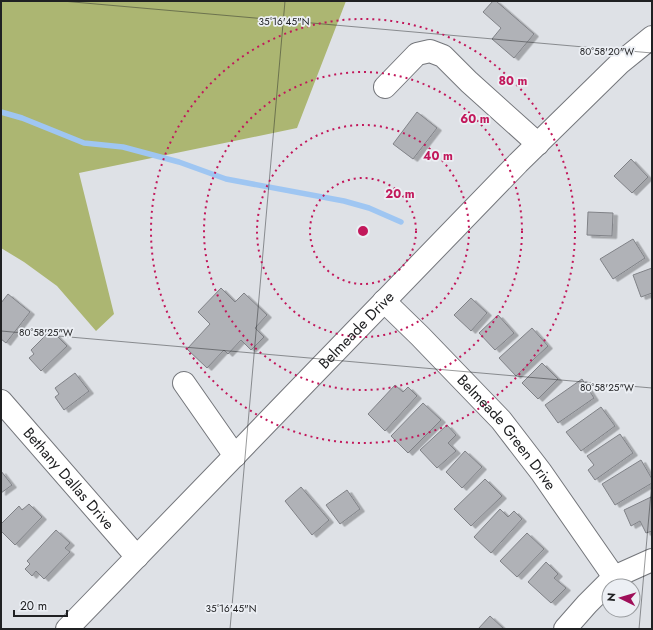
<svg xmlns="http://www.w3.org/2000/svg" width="653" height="630" viewBox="0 0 653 630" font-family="Jost,sans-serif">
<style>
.green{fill:#acb672}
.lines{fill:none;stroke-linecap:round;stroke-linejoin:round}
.stream{stroke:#9fc6f2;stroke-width:5.5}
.building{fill:#b0b2b7;stroke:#808287;filter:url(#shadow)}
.minor-casing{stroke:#74767b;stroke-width:24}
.minor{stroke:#fff;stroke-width:22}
.ticks{fill:none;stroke:#202123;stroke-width:1;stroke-opacity:0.45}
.ring{fill:none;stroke:#c2185b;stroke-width:2;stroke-dasharray:2 4}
.labels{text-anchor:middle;stroke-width:3.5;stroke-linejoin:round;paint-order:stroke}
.street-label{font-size:15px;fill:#202123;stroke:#eceff4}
.ticks-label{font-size:10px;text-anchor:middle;fill:#202123;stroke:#eceff4;stroke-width:3.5;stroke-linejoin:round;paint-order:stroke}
.centre{fill:#c2185b;stroke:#eceff4;stroke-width:2}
.ring-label{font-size:12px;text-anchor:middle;font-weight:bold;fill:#c2185b;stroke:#eceff4;stroke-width:3.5;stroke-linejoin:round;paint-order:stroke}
</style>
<defs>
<filter id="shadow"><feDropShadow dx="4.5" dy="2.5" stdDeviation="0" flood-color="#0004"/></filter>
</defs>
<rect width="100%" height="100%" fill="#dee1e6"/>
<path class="green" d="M 1,1 L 346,1 L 297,128 L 79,173 L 114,314 L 96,331 L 57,286 L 24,262 L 1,248 Z"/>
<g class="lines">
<path class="stream" d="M 1,112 L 22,118 L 84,143 L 123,147 L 179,162 L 226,179 L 344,201 L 369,208 L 401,222"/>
</g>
<path class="building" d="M 493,1 L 496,1 L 534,34 L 514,58 L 492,39 L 501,28 L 483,12 Z
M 417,112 L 437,128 L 413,159 L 393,144 Z
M 631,159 L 648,177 L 632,193 L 614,176 Z
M 588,212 L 613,213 L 612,236 L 587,235 Z
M 633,239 L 645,258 L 613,279 L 600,259 Z
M 652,268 L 652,293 L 641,297 L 633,275 Z
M 221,288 L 235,302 L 244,293 L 267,315 L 255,328 L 264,337 L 251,350 L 241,340 L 228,354 L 224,350 L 207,368 L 187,349 L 210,324 L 198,312 Z
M 8,294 L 30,312 L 6,343 L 1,339 L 1,303 Z
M 471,298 L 487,313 L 471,331 L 454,315 Z
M 498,315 L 514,333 L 495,350 L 479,333 Z
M 532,328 L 548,346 L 516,376 L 499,358 Z
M 51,330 L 67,346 L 41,371 L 29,358 L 34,354 L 31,350 Z
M 542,363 L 558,379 L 538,399 L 522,383 Z
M 75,373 L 89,391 L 64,410 L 55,397 L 59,394 L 55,388 Z
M 582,379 L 594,398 L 558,423 L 545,405 Z
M 395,385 L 403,392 L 408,387 L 417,396 L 385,431 L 368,414 Z
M 423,403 L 441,420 L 408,453 L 391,436 Z
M 601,407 L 615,426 L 581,451 L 566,432 Z
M 447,425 L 456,435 L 448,443 L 456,451 L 437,468 L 420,450 Z
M 620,434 L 633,453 L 595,480 L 588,470 L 594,465 L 587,456 Z
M 465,451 L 482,467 L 462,488 L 446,472 Z
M 641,460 L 652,479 L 652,483 L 615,505 L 602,484 Z
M 1,471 L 12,485 L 1,493 Z
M 485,479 L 502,496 L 471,526 L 454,509 Z
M 301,487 L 329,520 L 312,535 L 285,501 Z
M 347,490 L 360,509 L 340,524 L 326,505 Z
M 651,497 L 652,500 L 652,531 L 646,533 L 640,521 L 631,526 L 624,510 Z
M 29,504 L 42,517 L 15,545 L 1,531 L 1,524 L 19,506 L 22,510 Z
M 500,509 L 508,517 L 514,511 L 522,519 L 491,553 L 474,537 Z
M 56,530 L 70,543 L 65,548 L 70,552 L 44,579 L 36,571 L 32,576 L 25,569 L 30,564 L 27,561 Z
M 527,533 L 544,549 L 517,577 L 500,561 Z
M 546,562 L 558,574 L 554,578 L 566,588 L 551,603 L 528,582 Z
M 490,616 L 504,629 L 478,629 Z"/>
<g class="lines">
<defs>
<g id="minor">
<path d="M 385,87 L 417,54 L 430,51 L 443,56 L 469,82 L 538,144"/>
<path id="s1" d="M 384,301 L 420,336 L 501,420 L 541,472 L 614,577"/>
<path d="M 184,383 L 235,456"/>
<path id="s2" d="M 1,401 L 137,557"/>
<path id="s3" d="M 67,629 L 518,163 L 620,63 L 652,37"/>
<path d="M 565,629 L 587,604 L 614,577 L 652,560"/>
</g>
</defs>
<use href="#minor" class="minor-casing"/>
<use href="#minor" class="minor"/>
</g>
<path class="ticks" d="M 62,1 L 652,53M 1,331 L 652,388M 230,629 L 285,1M 639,629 L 652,481"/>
<g class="ring">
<circle cx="363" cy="231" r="53"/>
<circle cx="363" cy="231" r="106"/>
<circle cx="363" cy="231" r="159"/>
<circle cx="363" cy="231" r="212"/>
</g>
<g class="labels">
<g class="street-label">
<text dy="5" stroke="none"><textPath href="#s3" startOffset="416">Belmeade Drive</textPath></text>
<text dy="5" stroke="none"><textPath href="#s1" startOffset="180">Belmeade Green Drive</textPath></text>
<text dy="5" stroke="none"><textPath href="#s2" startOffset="103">Bethany Dallas Drive</textPath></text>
</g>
</g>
<g class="ticks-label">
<text x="284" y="25">35°16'45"N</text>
<text x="607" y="55">80°58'20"W</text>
<text x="46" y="336">80°58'25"W</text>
<text x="607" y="391">80°58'25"W</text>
<text x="231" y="612">35°16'45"N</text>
</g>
<circle cx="363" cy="231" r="6" class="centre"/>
<g class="ring-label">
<text x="513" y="85">80 m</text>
<text x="475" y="123">60 m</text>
<text x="438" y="160">40 m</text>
<text x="400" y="198">20 m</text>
</g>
<rect width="653" height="630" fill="none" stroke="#202123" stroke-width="4"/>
<g transform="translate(621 598) rotate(275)"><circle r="19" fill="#eceff4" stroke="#9a9da0"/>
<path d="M0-3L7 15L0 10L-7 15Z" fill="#9f0f59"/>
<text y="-6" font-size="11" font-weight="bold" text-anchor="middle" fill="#202123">N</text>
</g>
<path d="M14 610v6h53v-6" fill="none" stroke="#202123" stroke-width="2"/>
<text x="20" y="610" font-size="12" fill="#202123" stroke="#eceff4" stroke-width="3" paint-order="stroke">20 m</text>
</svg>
